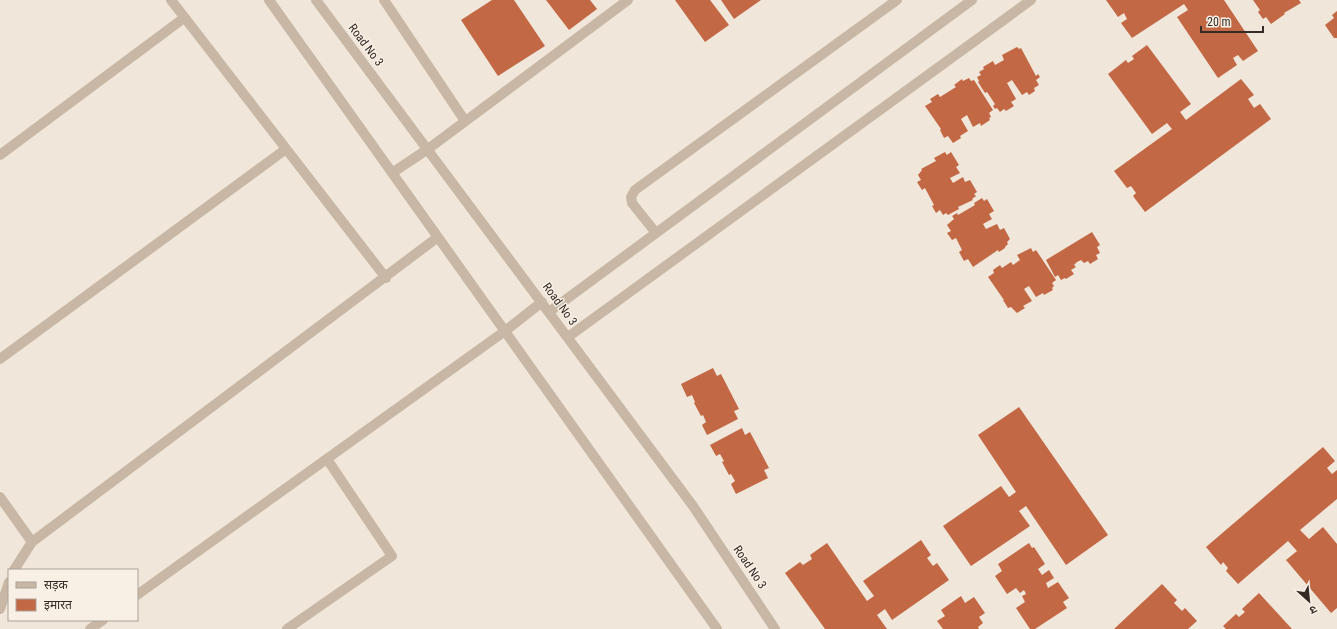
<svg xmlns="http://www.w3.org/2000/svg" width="1337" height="629" viewBox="0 0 1337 629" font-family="'Roboto Condensed','Noto Sans Devanagari',sans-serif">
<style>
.building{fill:#c36845}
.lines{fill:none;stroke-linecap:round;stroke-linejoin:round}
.minor{stroke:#c8b7a5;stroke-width:10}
.labels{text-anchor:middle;stroke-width:3;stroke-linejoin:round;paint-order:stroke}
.street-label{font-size:12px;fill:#342b26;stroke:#f8f0e5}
</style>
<rect width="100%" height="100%" fill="#f0e6d9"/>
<path class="building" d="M 492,0 L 514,0 L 545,46 L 498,76 L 461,20 Z
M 546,0 L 590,0 L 597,9 L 569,30 Z
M 675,0 L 710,0 L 729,25 L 705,42 Z
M 721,0 L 761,0 L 734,19 Z
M 1106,0 L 1224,0 L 1258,51 L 1243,61 L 1238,55 L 1233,58 L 1237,65 L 1218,78 L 1177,17 L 1188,10 L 1184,4 L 1132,38 L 1121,23 L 1127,19 L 1124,13 L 1118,17 Z
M 1253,0 L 1299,0 L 1301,3 L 1284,13 L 1285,14 L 1271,24 L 1266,17 L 1263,19 L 1258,12 L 1260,10 Z
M 1337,11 L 1337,38 L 1334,38 L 1325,25 L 1334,18 L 1332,15 Z
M 1147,45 L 1191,104 L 1180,112 L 1186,120 L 1241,79 L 1254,95 L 1248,99 L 1254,108 L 1260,104 L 1271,119 L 1145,212 L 1133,196 L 1136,193 L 1131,186 L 1127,188 L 1114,171 L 1172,129 L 1167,123 L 1152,134 L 1108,74 L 1126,60 L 1128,63 L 1134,59 L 1132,56 Z
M 1017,47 L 1019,49 L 1021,48 L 1036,76 L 1038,74 L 1040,77 L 1036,80 L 1039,85 L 1034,88 L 1035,91 L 1029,95 L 1027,92 L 1022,95 L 1012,80 L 1007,83 L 1016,99 L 1011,102 L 1014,106 L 1006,111 L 1004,109 L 1000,112 L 997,108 L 995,109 L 993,106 L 995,104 L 987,92 L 985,93 L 978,82 L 979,81 L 977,77 L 981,75 L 979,72 L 984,69 L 983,67 L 993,61 L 995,65 L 1004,60 L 1002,55 Z
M 969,78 L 971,81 L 974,80 L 993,110 L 989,113 L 991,117 L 989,118 L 990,120 L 981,126 L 980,123 L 973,127 L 967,115 L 961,119 L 968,131 L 960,136 L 961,138 L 953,143 L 948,136 L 944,138 L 940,130 L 941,129 L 925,106 L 932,102 L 930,99 L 938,94 L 940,97 L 956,87 L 954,85 L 962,79 L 963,81 Z
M 945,152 L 947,155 L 951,152 L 959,165 L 956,167 L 960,173 L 950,178 L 953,183 L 963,177 L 965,182 L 970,180 L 977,192 L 974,194 L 976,196 L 972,199 L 973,200 L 958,207 L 959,209 L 948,215 L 946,213 L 943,215 L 940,210 L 936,213 L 932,206 L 934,205 L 925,188 L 922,190 L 917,182 L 921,180 L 918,175 L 922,170 L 921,169 L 936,161 L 934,158 Z
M 982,198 L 984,201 L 987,199 L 994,211 L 989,214 L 992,219 L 983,224 L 986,229 L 997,224 L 1000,230 L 1004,228 L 1010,239 L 1007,242 L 1008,244 L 1005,247 L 1005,248 L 999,252 L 998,250 L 973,267 L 968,259 L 964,261 L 959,252 L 962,250 L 956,238 L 952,240 L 947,233 L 951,231 L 947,225 L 954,219 L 952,216 L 957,213 L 958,215 L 975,205 L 974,203 Z
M 1092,232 L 1100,245 L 1097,247 L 1100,253 L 1096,255 L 1098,259 L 1090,264 L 1088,261 L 1084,263 L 1081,260 L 1077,262 L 1074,265 L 1076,267 L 1071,270 L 1074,274 L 1066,279 L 1065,278 L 1061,280 L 1058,275 L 1055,277 L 1046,260 Z
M 1031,248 L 1033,252 L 1036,250 L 1056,280 L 1052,283 L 1054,286 L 1052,288 L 1053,290 L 1044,295 L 1043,293 L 1036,297 L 1029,286 L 1024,289 L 1032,301 L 1023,306 L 1025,308 L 1017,313 L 1011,307 L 1008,308 L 1003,300 L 1004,300 L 988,277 L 994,273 L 993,270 L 1000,265 L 1002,268 L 1011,262 L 1013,265 L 1020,260 L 1017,255 Z
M 713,368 L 717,376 L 721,374 L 739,409 L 734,411 L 738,419 L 707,435 L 702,425 L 706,422 L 703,415 L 701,416 L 694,403 L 695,402 L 692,395 L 687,397 L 681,384 Z
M 1019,407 L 1108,535 L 1066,565 L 1026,506 L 1019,511 L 1030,526 L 971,566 L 943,526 L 1001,486 L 1009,497 L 1016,492 L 978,435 Z
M 742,428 L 745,435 L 750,432 L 769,468 L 764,470 L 768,478 L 736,494 L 731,484 L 735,481 L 731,474 L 729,475 L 722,462 L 724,461 L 720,454 L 716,456 L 710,445 Z
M 1323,447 L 1335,461 L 1327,468 L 1332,474 L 1337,470 L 1337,499 L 1300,530 L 1309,539 L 1323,527 L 1337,544 L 1337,608 L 1331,613 L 1286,560 L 1297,551 L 1288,541 L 1238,584 L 1226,571 L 1228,568 L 1223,562 L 1221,565 L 1206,547 Z
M 921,540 L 931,555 L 927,558 L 933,566 L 937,563 L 949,580 L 892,620 L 885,609 L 877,615 L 887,629 L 825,629 L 785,573 L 800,562 L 803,565 L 812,559 L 810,555 L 827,543 L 867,601 L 874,596 L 863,581 Z
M 1029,543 L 1032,548 L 1034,547 L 1045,564 L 1038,569 L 1042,575 L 1049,570 L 1054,578 L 1046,583 L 1048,588 L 1058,582 L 1069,598 L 1063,602 L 1067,608 L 1035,629 L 1030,629 L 1016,608 L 1025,602 L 1022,596 L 1026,594 L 1024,590 L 1020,593 L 1016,588 L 1007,594 L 995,576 L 1002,571 L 998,564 Z
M 1162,584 L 1177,600 L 1174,603 L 1182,611 L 1185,608 L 1197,621 L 1188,629 L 1114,629 Z
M 1259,593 L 1292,629 L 1226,629 L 1223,626 L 1236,614 L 1239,617 L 1245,612 L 1242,609 Z
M 961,596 L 965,603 L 974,597 L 985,613 L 979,617 L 983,623 L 978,627 L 979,629 L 943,629 L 937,621 L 945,616 L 941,610 Z"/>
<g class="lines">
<path class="minor" d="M 171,0 L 386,278
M 269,0 L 717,629
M 316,0 L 693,506 L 775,629
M 384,0 L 465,121
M 0,155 L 184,18
M 392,173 L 428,149 L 628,0
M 656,233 L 632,203 L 631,197 L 635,190 L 897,0
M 549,312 L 972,0
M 568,337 L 1031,0
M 0,359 L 286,149
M 0,497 L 32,542
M 14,570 L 32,542 L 438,237
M 137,595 L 505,331 L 542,302
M 0,609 L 9,582
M 90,629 L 103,620
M 287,629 L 392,556 L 327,459"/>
</g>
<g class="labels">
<g class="street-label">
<text transform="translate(366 45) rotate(53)" y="4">Road No 3</text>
<text transform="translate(560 304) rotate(54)" y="4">Road No 3</text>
<text transform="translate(750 567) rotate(56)" y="4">Road No 3</text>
</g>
</g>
<rect x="8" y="569" width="130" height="52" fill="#f8f0e5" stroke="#aaa199"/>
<rect x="16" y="582" width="20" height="6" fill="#c8b7a5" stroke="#aaa199"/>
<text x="44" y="589" font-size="12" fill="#342b26">सड़क</text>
<rect x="16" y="599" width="20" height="12" fill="#c36845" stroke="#aaa199"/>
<text x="44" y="609" font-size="12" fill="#342b26">इमारत</text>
<g transform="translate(1309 601) rotate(153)" stroke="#f8f0e5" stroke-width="3" paint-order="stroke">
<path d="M0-3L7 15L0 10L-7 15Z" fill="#342b26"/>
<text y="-6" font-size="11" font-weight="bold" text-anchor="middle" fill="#342b26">उ</text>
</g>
<path d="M1201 26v6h62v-6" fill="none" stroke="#342b26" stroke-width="2"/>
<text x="1207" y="26" font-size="12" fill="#342b26" stroke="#f8f0e5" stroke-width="3" paint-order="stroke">20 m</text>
</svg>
